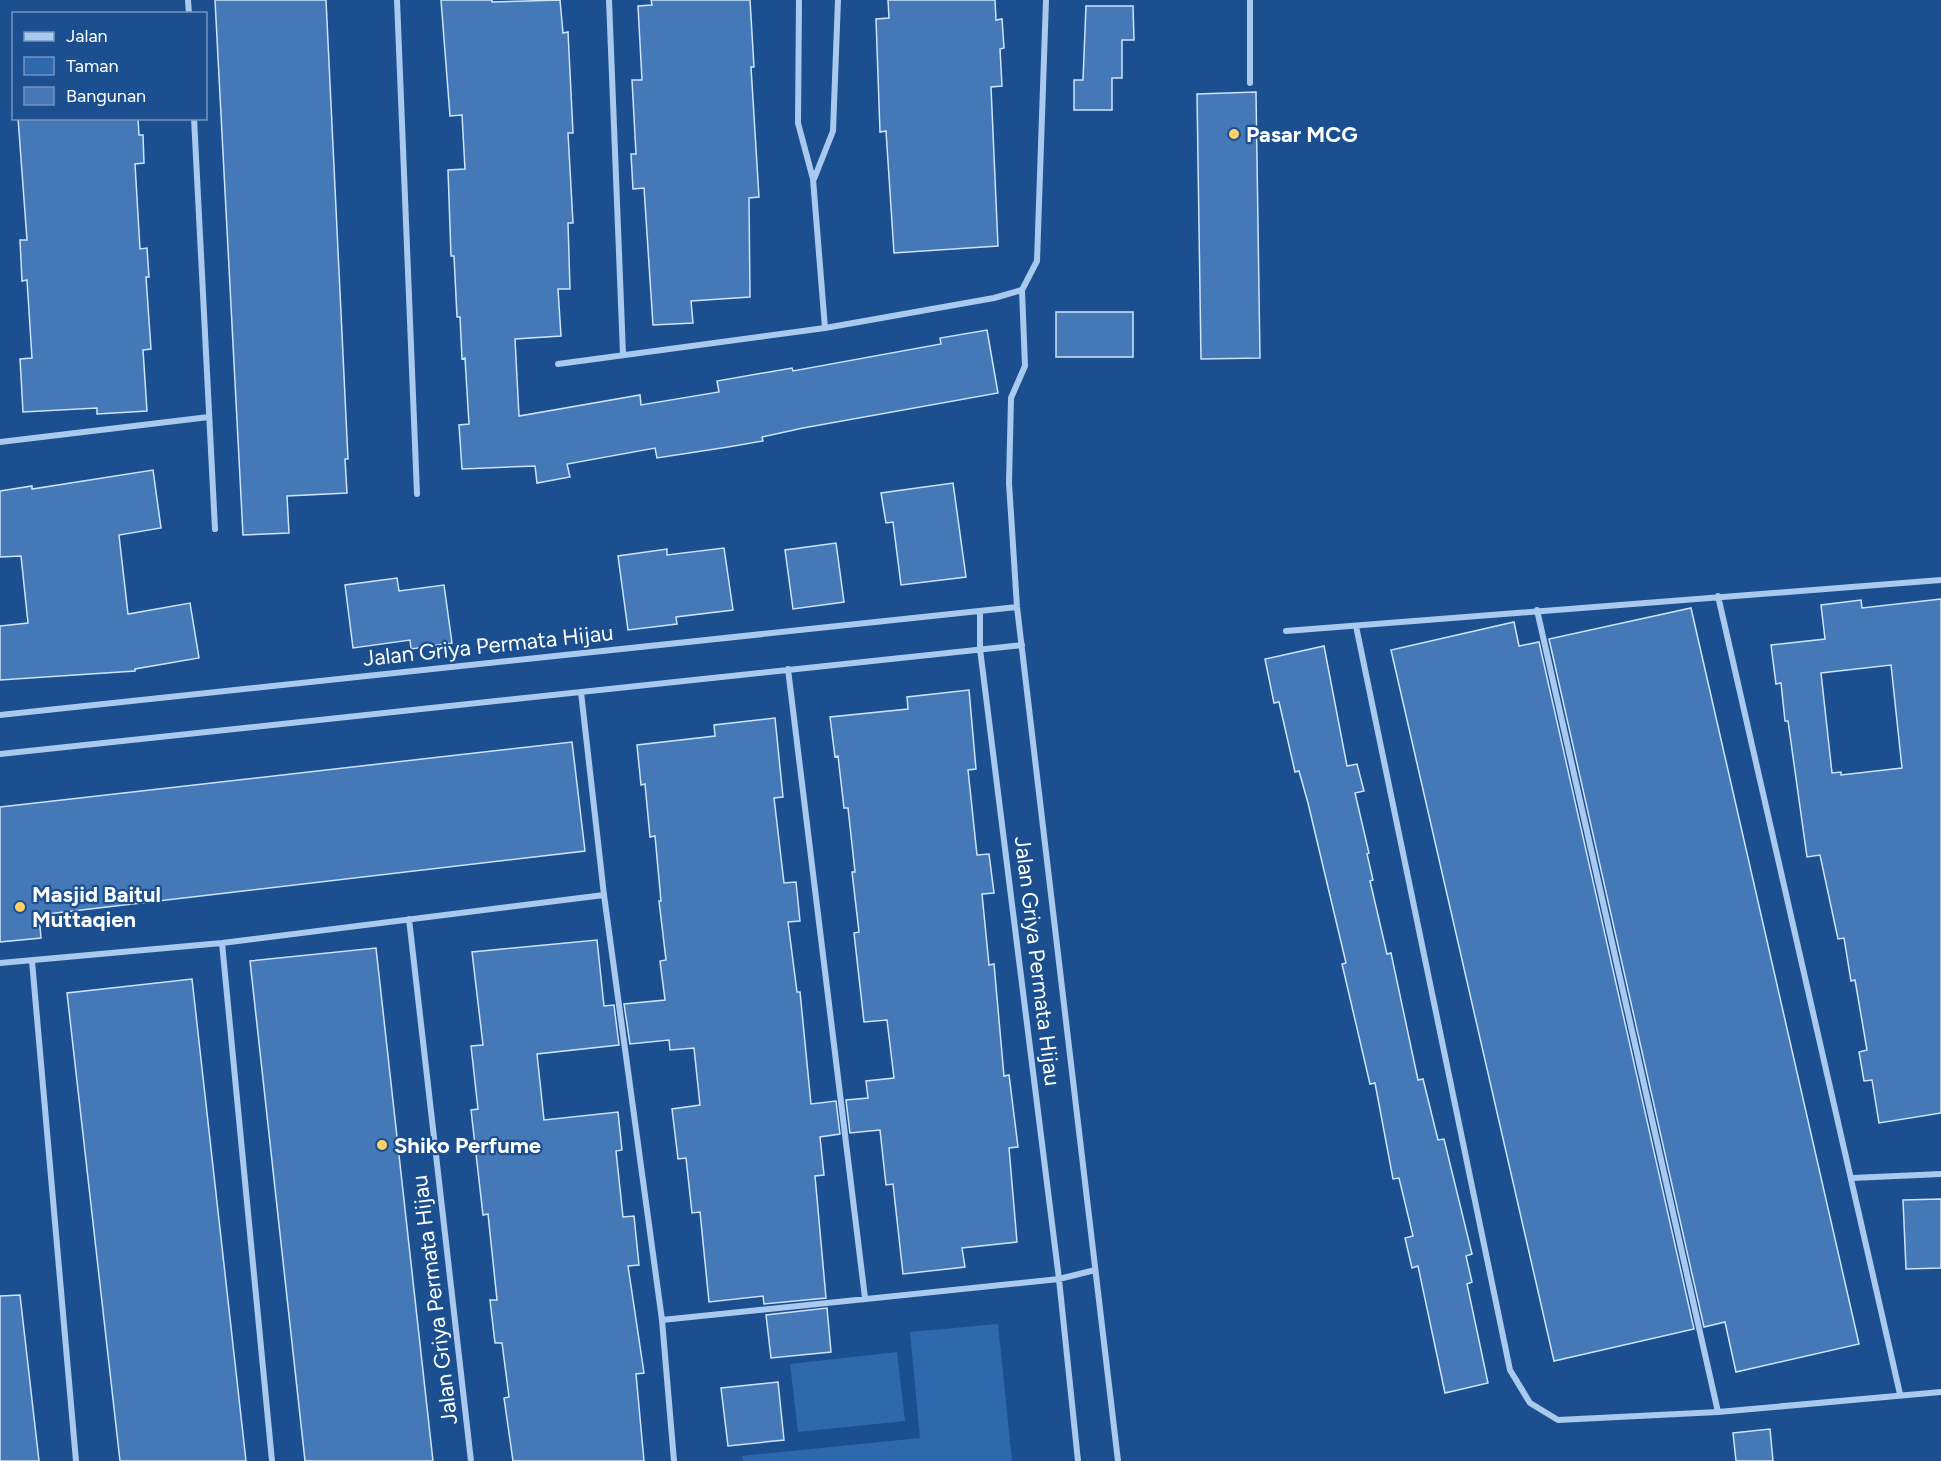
<svg xmlns="http://www.w3.org/2000/svg" width="1941" height="1461" viewBox="0 0 1941 1461" font-family="Figtree,sans-serif">
<style>
.green{fill:#2e69ad}
.building{fill:#4478b7;stroke:#cfe3fa;stroke-width:1.5;fill-rule:evenodd}
.lines{fill:none;stroke-linecap:round;stroke-linejoin:round}
.street{stroke:#a9c9ee;stroke-width:6}
.poi-dot{fill:#ffd166;stroke:#1b4f8f;stroke-width:2}
.labels{text-anchor:middle;stroke-width:4.5;stroke-linejoin:round;paint-order:stroke}
.poi-label{font-size:22px;font-weight:bold;fill:#fff;stroke:#1b4f8f;text-anchor:start}
.street-label{font-size:22px;fill:#fff;stroke:#1b4f8f}
</style>
<rect width="100%" height="100%" fill="#1b4f8f"/>
<path class="green" d="M 998,1324 L 1012,1461 L 743,1461 L 742,1456 L 920,1438 L 910,1332 Z
M 897,1352 L 905,1421 L 798,1432 L 790,1364 Z"/>
<path class="building" d="M 215,0 L 326,0 L 348,459 L 345,459 L 347,493 L 287,496 L 289,533 L 243,535 Z
M 441,0 L 492,0 L 492,2 L 560,0 L 563,33 L 568,32 L 573,133 L 568,133 L 573,223 L 568,223 L 570,289 L 558,289 L 561,336 L 515,339 L 519,416 L 640,395 L 641,405 L 719,392 L 717,381 L 792,368 L 793,371 L 941,344 L 940,338 L 987,330 L 998,393 L 803,428 L 762,437 L 763,441 L 728,447 L 657,458 L 655,448 L 567,464 L 570,477 L 537,483 L 535,466 L 462,469 L 459,425 L 469,424 L 465,358 L 462,359 L 460,317 L 457,317 L 454,256 L 451,256 L 448,170 L 465,169 L 462,115 L 450,116 Z
M 651,0 L 750,0 L 754,67 L 751,67 L 759,197 L 749,198 L 750,297 L 691,301 L 693,323 L 653,325 L 644,188 L 633,189 L 631,154 L 636,154 L 632,80 L 642,80 L 638,6 L 652,5 Z
M 888,0 L 995,0 L 996,20 L 1002,19 L 1004,48 L 1000,49 L 1002,86 L 991,87 L 998,246 L 894,253 L 886,131 L 880,132 L 876,19 L 889,18 Z
M 1086,6 L 1133,6 L 1134,40 L 1122,40 L 1122,78 L 1112,78 L 1112,110 L 1074,110 L 1074,80 L 1083,80 Z
M 1256,92 L 1260,358 L 1201,359 L 1197,94 Z
M 18,118 L 138,118 L 139,135 L 143,135 L 144,163 L 135,164 L 140,249 L 147,248 L 149,277 L 146,277 L 151,349 L 143,350 L 147,411 L 97,414 L 97,408 L 23,412 L 20,359 L 32,358 L 27,280 L 22,281 L 20,240 L 27,240 Z
M 1056,312 L 1133,312 L 1133,357 L 1056,357 Z
M 153,470 L 161,528 L 119,535 L 128,614 L 190,603 L 199,658 L 135,669 L 135,671 L 0,680 L 0,626 L 28,623 L 21,556 L 0,557 L 0,491 L 32,486 L 32,489 Z
M 953,483 L 966,577 L 901,585 L 893,522 L 886,523 L 881,493 Z
M 836,543 L 844,602 L 793,609 L 785,550 Z
M 724,548 L 733,610 L 676,617 L 677,624 L 628,630 L 618,556 L 667,549 L 667,555 Z
M 397,578 L 399,591 L 444,585 L 452,643 L 411,649 L 410,640 L 353,648 L 345,585 Z
M 1941,599 L 1941,1113 L 1879,1123 L 1872,1080 L 1864,1081 L 1859,1052 L 1867,1050 L 1855,980 L 1851,981 L 1844,938 L 1838,939 L 1820,855 L 1807,857 L 1788,721 L 1785,721 L 1781,683 L 1776,684 L 1771,645 L 1825,639 L 1821,605 L 1861,600 L 1862,608 ZM 1891,665 L 1902,768 L 1841,775 L 1841,772 L 1832,773 L 1821,673 Z
M 1691,608 L 1859,1344 L 1736,1372 L 1725,1322 L 1704,1327 L 1549,639 Z
M 1514,622 L 1519,646 L 1539,642 L 1694,1329 L 1554,1361 L 1391,650 Z
M 1324,646 L 1347,766 L 1357,764 L 1364,791 L 1355,793 L 1369,853 L 1367,854 L 1373,880 L 1370,881 L 1387,954 L 1391,953 L 1418,1080 L 1423,1079 L 1438,1140 L 1444,1139 L 1472,1254 L 1466,1256 L 1472,1282 L 1467,1284 L 1488,1383 L 1445,1393 L 1418,1266 L 1412,1268 L 1405,1238 L 1413,1236 L 1399,1178 L 1393,1179 L 1375,1083 L 1370,1084 L 1342,964 L 1346,963 L 1308,803 L 1299,771 L 1295,772 L 1279,702 L 1274,703 L 1265,659 Z
M 969,690 L 976,769 L 968,770 L 977,855 L 989,854 L 994,893 L 982,894 L 989,965 L 994,964 L 1004,1076 L 1009,1075 L 1018,1147 L 1009,1148 L 1017,1242 L 962,1248 L 965,1267 L 903,1274 L 893,1184 L 886,1185 L 880,1130 L 850,1133 L 846,1100 L 868,1098 L 866,1081 L 894,1078 L 887,1020 L 864,1022 L 854,933 L 859,932 L 852,872 L 855,872 L 848,808 L 844,808 L 838,756 L 835,757 L 830,717 L 908,709 L 907,697 Z
M 775,718 L 783,797 L 774,798 L 784,883 L 796,882 L 800,921 L 788,922 L 797,992 L 800,992 L 811,1104 L 836,1101 L 840,1134 L 820,1137 L 824,1175 L 815,1176 L 826,1298 L 764,1304 L 763,1296 L 709,1302 L 700,1212 L 692,1213 L 686,1158 L 678,1159 L 672,1109 L 700,1105 L 694,1048 L 670,1050 L 669,1040 L 630,1044 L 624,1004 L 665,1000 L 660,961 L 666,960 L 659,901 L 661,901 L 655,836 L 650,837 L 645,784 L 641,785 L 637,745 L 715,736 L 714,725 Z
M 572,742 L 585,851 L 39,915 L 41,938 L 0,942 L 0,807 Z
M 597,940 L 604,1006 L 614,1005 L 619,1045 L 537,1054 L 544,1120 L 618,1112 L 622,1150 L 616,1151 L 623,1217 L 634,1216 L 639,1265 L 628,1266 L 644,1373 L 636,1374 L 644,1461 L 513,1461 L 504,1398 L 509,1397 L 502,1343 L 495,1343 L 490,1300 L 497,1300 L 488,1214 L 483,1215 L 471,1110 L 478,1109 L 471,1046 L 483,1045 L 472,952 Z
M 376,948 L 433,1461 L 305,1461 L 250,961 Z
M 192,979 L 246,1461 L 120,1461 L 67,993 Z
M 1941,1199 L 1941,1268 L 1906,1269 L 1903,1200 Z
M 20,1295 L 39,1461 L 0,1461 L 0,1296 Z
M 827,1308 L 831,1352 L 771,1358 L 766,1315 Z
M 778,1382 L 784,1440 L 728,1446 L 721,1388 Z
M 1770,1429 L 1773,1461 L 1736,1461 L 1733,1433 Z"/>
<g class="lines">
<path class="street" d="M 188,0 L 189,14
M 397,0 L 417,494
M 609,0 L 623,354
M 799,0 L 798,123 L 813,179 L 825,328
M 1250,83 L 1250,0
M 194,118 L 215,529
M 814,179 L 833,131 L 838,0
M 1022,290 L 1025,366 L 1011,398 L 1009,483 L 1017,607 L 1118,1461
M 558,364 L 825,328 L 994,298 L 1022,290 L 1037,261 L 1046,0
M 0,442 L 209,417
M 1718,596 L 1900,1394
M 1537,610 L 1718,1412
M 980,612 L 980,649 L 1059,1279 L 1078,1461
M 1356,626 L 1510,1370 L 1530,1403 L 1558,1420 L 1718,1412 L 1941,1392
M 1286,631 L 1941,580
M 788,669 L 865,1298
M 581,692 L 604,895 L 662,1320 L 674,1461
M 0,715 L 1017,607
M 0,754 L 1022,645
M 409,919 L 471,1461
M 222,943 L 272,1461
M 32,961 L 76,1461
M 0,963 L 222,943 L 604,895
M 1852,1178 L 1941,1174
M 662,1320 L 1059,1279 L 1095,1270"/>
</g>
<g class="poi-dot">
<circle cx="1234" cy="134" r="6"/>
<circle cx="20" cy="907" r="6"/>
<circle cx="382" cy="1145" r="6"/>
</g>
<g class="labels">
<g class="poi-label">
<text x="1246" y="142">Pasar MCG</text>
<text x="32" y="902">Masjid Baitul<tspan x="32" dy="25">Muttaqien</tspan></text>
<text x="394" y="1153">Shiko Perfume</text>
</g>
<g class="street-label">
<text transform="translate(488 645) rotate(-6)" y="8">Jalan Griya Permata Hijau</text>
<text transform="translate(1038 961) rotate(83)" y="8">Jalan Griya Permata Hijau</text>
<text transform="translate(434 1300) rotate(-97)" y="8">Jalan Griya Permata Hijau</text>
</g>
</g>
<rect x="12" y="12" width="195" height="108" fill="#1b4f8f" stroke="#7695bc" stroke-width="1.5"/>
<rect x="24" y="32" width="30" height="9" fill="#a9c9ee" stroke="#7695bc" stroke-width="1.5"/>
<text x="66" y="42" font-size="18" fill="#ffffff">Jalan</text>
<rect x="24" y="57" width="30" height="18" fill="#2e69ad" stroke="#7695bc" stroke-width="1.5"/>
<text x="66" y="72" font-size="18" fill="#ffffff">Taman</text>
<rect x="24" y="87" width="30" height="18" fill="#4478b7" stroke="#7695bc" stroke-width="1.5"/>
<text x="66" y="102" font-size="18" fill="#ffffff">Bangunan</text>
</svg>
